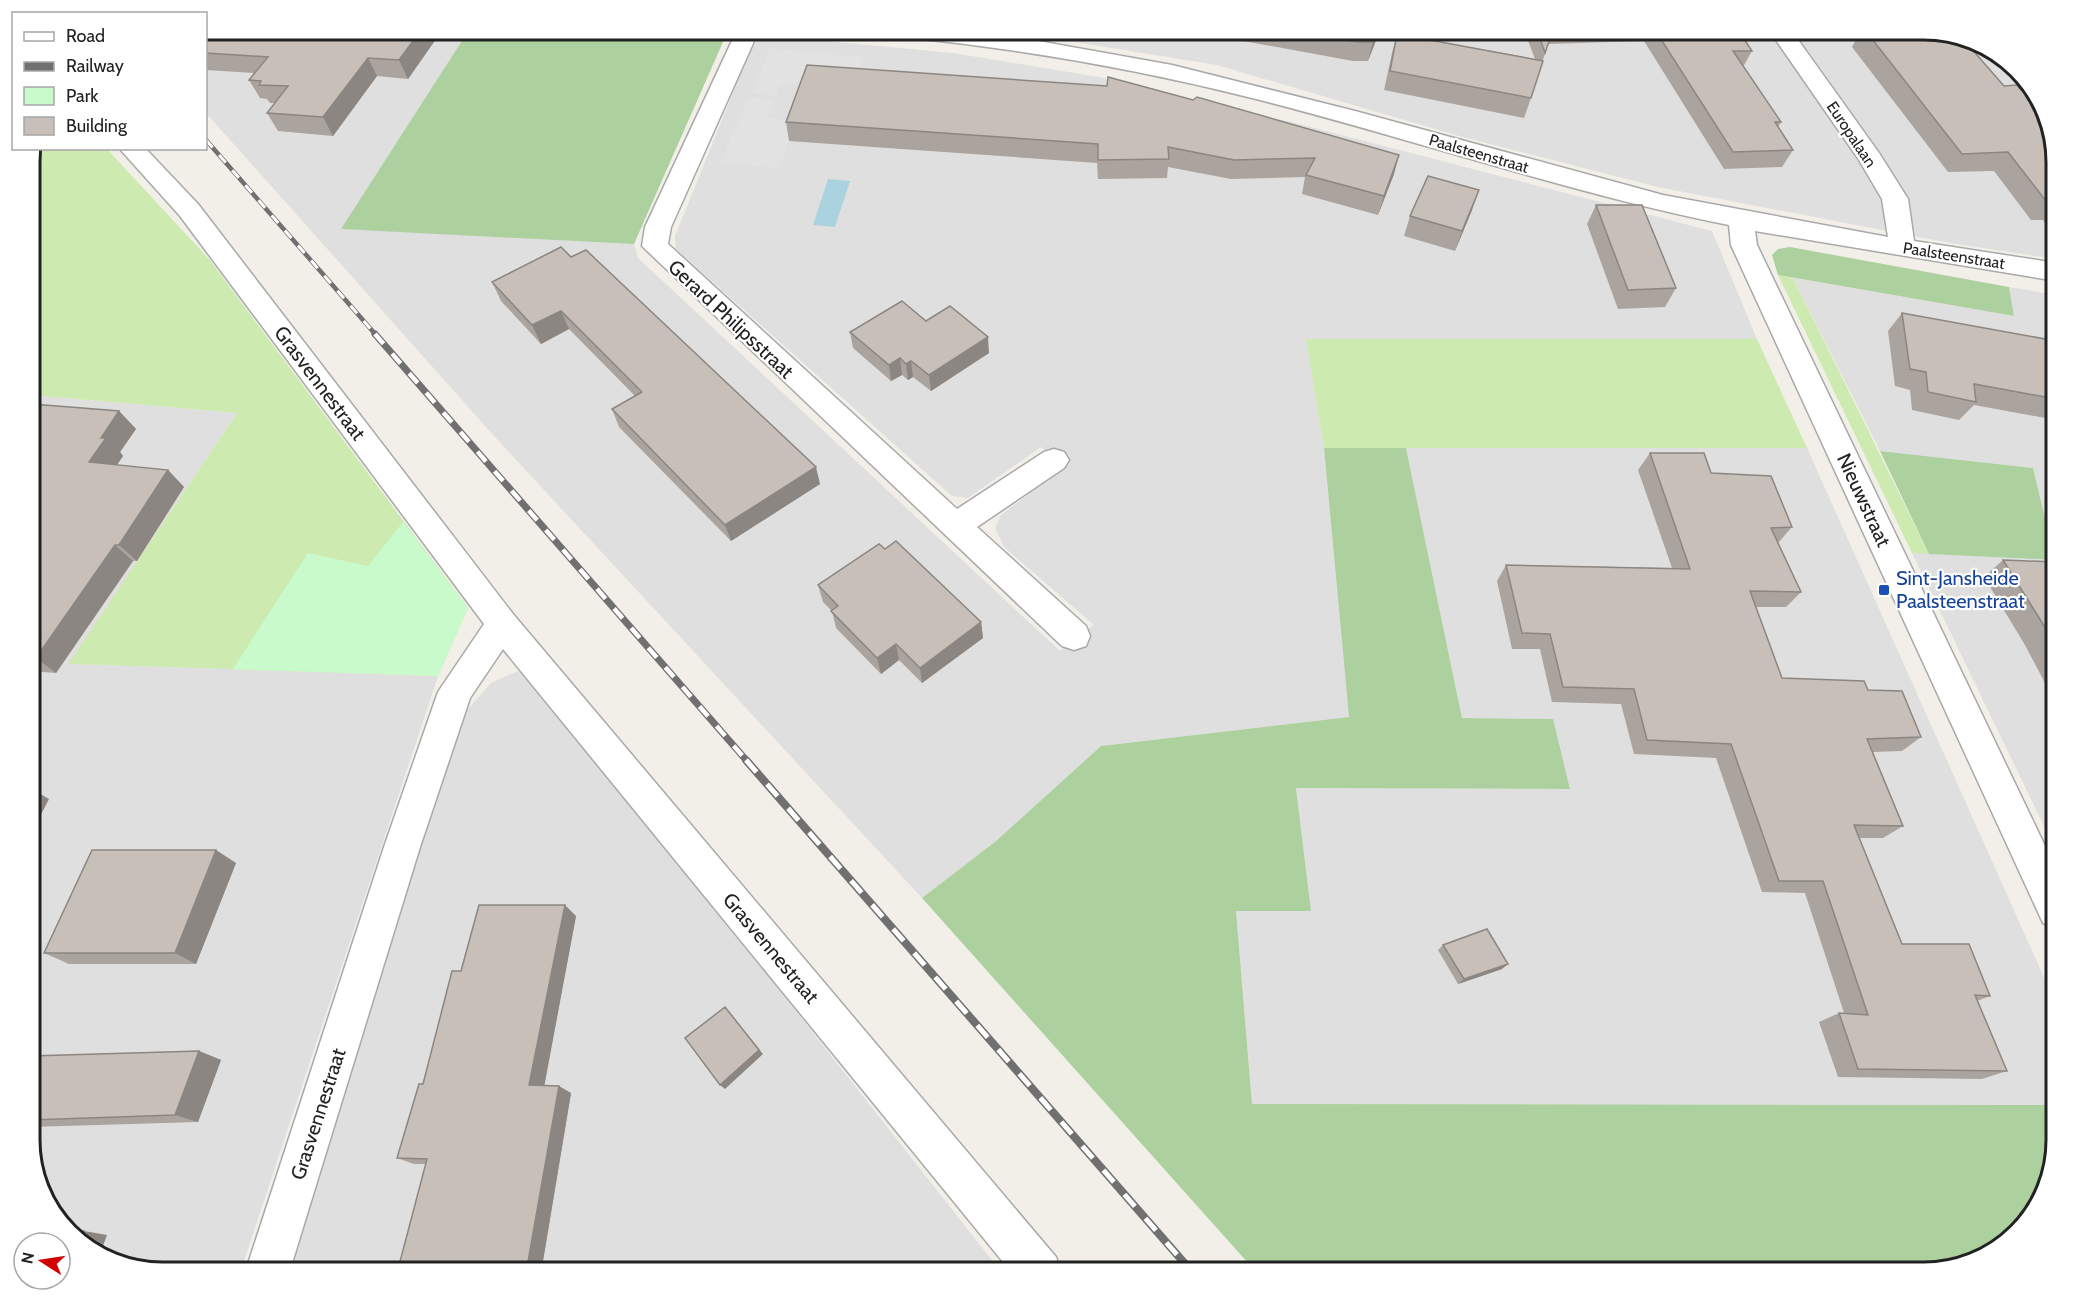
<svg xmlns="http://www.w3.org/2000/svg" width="2086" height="1303" viewBox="0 0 2086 1303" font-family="Cabin,sans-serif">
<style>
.residential{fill:#e0dfdf}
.grass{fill:#cdebb0}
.forest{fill:#add19e}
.park{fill:#c8facc}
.parking{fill:#e2e2e2}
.water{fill:#aad3df}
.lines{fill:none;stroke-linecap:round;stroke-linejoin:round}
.minor-casing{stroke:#a9a9a9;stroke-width:3}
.minor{fill:#fff;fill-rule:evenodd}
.rail-far2-casing{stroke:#707070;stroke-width:4.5}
.rail-far1-casing{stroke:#707070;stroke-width:7}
.rail-casing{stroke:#707070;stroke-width:8}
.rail-far2{stroke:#fff;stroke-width:3;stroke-dasharray:10;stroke-linecap:butt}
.rail-far1{stroke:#fff;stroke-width:4.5;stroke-dasharray:13;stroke-linecap:butt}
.rail{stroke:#fff;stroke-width:5;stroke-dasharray:16;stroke-linecap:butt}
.wall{fill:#aba49e}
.shaded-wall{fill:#8b8681}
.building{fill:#c7bfb8;stroke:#8b8681;stroke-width:1.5}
.transit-dot{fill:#1a4fb4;stroke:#fff;stroke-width:2}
.labels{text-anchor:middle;stroke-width:4.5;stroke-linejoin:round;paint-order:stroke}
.far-street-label{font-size:16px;fill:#222;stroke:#fff}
.street-label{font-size:20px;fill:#222;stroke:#fff}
.transit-label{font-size:20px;fill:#164399;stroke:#fff;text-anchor:start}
.rim{fill:none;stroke:#222;stroke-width:3}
</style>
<rect width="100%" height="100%" fill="#f2efe9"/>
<path class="residential" d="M 206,30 L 664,30 L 719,34 L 639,227 L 634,244 L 638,258 L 1060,651 L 1094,625 L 1004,547 L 995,528 L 1001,515 L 1064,467 L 1041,447 L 968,498 L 952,496 L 676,249 L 675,236 L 751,48 L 763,35 L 953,53 L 1099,77 L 1299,124 L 1712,231 L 1757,339 L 1307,339 L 1324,448 L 1349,717 L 1101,746 L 996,841 L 922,898 L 495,437 L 206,113 Z
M 1001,30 L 1923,30 L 1997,52 L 2038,97 L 2056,162 L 2056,259 L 1950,243 L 1658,187 L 1459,136 L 1217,65 Z
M 1793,278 L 2014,316 L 2009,287 L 2056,295 L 2056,540 L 2050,539 L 2033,468 L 1880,451 Z
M 30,395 L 237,413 L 69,664 L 438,676 L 240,1273 L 163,1273 L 89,1251 L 48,1206 L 30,1149 Z
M 1406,448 L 1807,448 L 2056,1004 L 2056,1105 L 1252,1104 L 1236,910 L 1311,911 L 1296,788 L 1570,789 L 1552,719 L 1462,718 Z
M 1912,553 L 2056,560 L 2056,851 Z
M 518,671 L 537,682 L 1002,1273 L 285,1273 L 429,802 L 463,715 L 491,683 Z"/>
<path class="grass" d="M 32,149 L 107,149 L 209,259 L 468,608 L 438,676 L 68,664 L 237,413 L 30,395 Z
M 1778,275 L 1793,278 L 1929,554 L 1912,553 Z
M 1306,339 L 1757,339 L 1807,448 L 1324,448 Z"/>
<path class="forest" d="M 469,30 L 664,30 L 719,34 L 723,42 L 634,244 L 341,229 Z
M 1790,247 L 2009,287 L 2014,316 L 1778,275 L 1772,255 L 1778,249 Z
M 1324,448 L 1406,448 L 1462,718 L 1553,719 L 1570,789 L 1296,788 L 1311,911 L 1236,911 L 1252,1104 L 2056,1105 L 2056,1141 L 2034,1214 L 1989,1255 L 1924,1273 L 1257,1273 L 922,898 L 996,841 L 1101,746 L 1349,717 Z
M 1880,451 L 2033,468 L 2050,539 L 2056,540 L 2056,560 L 1929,554 Z"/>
<path class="park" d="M 403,522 L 468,608 L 438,676 L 233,669 L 308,553 L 368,566 Z"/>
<path class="parking" d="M 770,48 L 864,57 L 852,87 L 782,82 L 776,96 L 752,93 Z
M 749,97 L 774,100 L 767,118 L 797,120 L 779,168 L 720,162 Z"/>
<path class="water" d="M 828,179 L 850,181 L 835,227 L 813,225 Z"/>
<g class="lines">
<defs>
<path id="minor" d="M 737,30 L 759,30 L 671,227 L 668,244 L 957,509 L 1044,452 L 1054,449 L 1064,452 L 1069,460 L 1064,468 L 977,527 L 1086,626 L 1090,636 L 1086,646 L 1074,650 L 1062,646 L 642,246 L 645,227 Z
M 893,30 L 994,33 L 1172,65 L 1355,111 L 1663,195 L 1888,237 L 1882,199 L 1859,160 L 1769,30 L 1791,30 L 1879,153 L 1908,199 L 1914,241 L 2056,263 L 2056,281 L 1755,231 L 1757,245 L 2056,869 L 2056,928 L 2043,923 L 1731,245 L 1729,225 C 1568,193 1411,138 1252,98 C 1137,69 1022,49 904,37 L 896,35 Z
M 119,148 L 145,148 L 198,204 L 513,614 L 1056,1257 L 1062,1273 L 1012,1273 L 503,649 L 470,698 L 420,847 L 289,1273 L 245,1273 L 384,847 L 438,692 L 484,624 L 180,216 Z"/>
</defs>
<use href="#minor" class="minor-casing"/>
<use href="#minor" class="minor"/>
<defs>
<path id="rail-far2" d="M 206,140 L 376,335"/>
<path id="rail-far1" d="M 375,334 L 747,761"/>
<path id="rail" d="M 746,760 L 1193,1273"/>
</defs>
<use href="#rail-far2" class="rail-far2-casing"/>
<use href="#rail-far1" class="rail-far1-casing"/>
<use href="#rail" class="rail-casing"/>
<use href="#rail-far2" class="rail-far2"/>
<use href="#rail-far1" class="rail-far1"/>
<use href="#rail" class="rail"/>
</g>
<path class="wall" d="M 1183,30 L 1380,30 L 1368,61 L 1353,61 Z
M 1524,30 L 1738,30 L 1752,51 L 1743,67 L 1781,122 L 1778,127 L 1793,150 L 1782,167 L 1724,169 L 1644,41 L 1548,44 L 1531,98 L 1524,118 L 1384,90 L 1392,53 L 1397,34 L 1535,59 Z
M 1856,30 L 1923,30 L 2056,162 L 2056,233 L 2053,233 L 2043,220 L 2031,220 L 1994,171 L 1948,172 L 1852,47 L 1859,34 Z
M 436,39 L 408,79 L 377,76 L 333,136 L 278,131 L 267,113 L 275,103 L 270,103 L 267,99 L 260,98 L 249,80 L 254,73 L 206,70 L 206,40 Z
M 1107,86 L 1394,174 L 1378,215 L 1302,194 L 1305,177 L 1231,179 L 1168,167 L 1167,178 L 1098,179 L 1097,163 L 789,141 L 786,122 Z
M 1596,205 L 1676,288 L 1665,307 L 1618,309 L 1587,224 Z
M 1472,210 L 1455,251 L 1404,236 L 1410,216 Z
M 571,257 L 820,484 L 731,541 L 619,427 L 612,409 L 635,396 L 569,329 L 541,344 L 501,301 L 492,282 Z
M 1902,313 L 2056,341 L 2056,420 L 1974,405 L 1959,420 L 1912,410 L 1910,390 L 1895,386 L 1888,331 Z
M 926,321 L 989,353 L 931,391 L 913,377 L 908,380 L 902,375 L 891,381 L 853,348 L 850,332 Z
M 30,406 L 119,411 L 136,429 L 120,452 L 123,456 L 117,465 L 168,470 L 184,487 L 137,561 L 133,561 L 56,673 L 30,671 Z
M 1650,453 L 1711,473 L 1792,527 L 1778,543 L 1801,592 L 1786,607 L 1756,607 L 1782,678 L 1868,690 L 1921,737 L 1902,751 L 1873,752 L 1903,826 L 1883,838 L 1859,838 L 1902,944 L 1990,996 L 1977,1001 L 2007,1071 L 1982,1079 L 1838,1077 L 1819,1022 L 1839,1013 L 1844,1013 L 1805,893 L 1762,892 L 1716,758 L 1634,754 L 1621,704 L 1552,702 L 1540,649 L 1512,649 L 1497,581 L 1506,565 L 1672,568 L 1638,470 Z
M 885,549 L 981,622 L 983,638 L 922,683 L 899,660 L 881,674 L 836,628 L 832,611 L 823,602 L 818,585 Z
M 2003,560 L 2056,562 L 2056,704 L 2025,645 L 1984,577 Z
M 236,863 L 196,964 L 69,964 L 44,953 Z
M 576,916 L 544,1085 L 571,1093 L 541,1273 L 397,1273 L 426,1164 L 414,1164 L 397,1158 L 461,971 Z
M 1443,945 L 1502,969 L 1458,984 L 1438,950 Z
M 199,1051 L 221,1060 L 198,1122 L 30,1127 L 30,1056 Z"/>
<path class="shaded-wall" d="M 421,30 L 432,30 L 436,39 L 408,79 L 399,60 Z
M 1378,30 L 1380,30 L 1368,61 L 1373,42 Z
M 368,58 L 377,76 L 333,136 L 323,117 Z
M 1399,155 L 1394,174 L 1378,215 L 1384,196 Z
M 1479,190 L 1472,210 L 1455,251 L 1462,231 Z
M 561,311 L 569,329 L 541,344 L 532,325 Z
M 988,337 L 989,353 L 931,391 L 929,375 Z
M 900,358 L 902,375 L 891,381 L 889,365 Z
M 911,361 L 913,377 L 908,380 L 906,364 Z
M 119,411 L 136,429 L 120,452 L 123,456 L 107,479 L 89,462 L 101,438 Z
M 816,467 L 820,484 L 731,541 L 725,525 Z
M 168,470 L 184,487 L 137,561 L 119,545 Z
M 115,545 L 133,561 L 56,673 L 36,658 Z
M 981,622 L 983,638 L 922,683 L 920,668 Z
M 896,644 L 899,660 L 881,674 L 877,658 Z
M 37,792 L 49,799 L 30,836 L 30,805 Z
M 216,850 L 236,863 L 196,964 L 175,953 Z
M 565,905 L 576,916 L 543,1093 L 529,1085 Z
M 1508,964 L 1502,969 L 1458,984 L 1464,979 Z
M 725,1007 L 763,1054 L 725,1089 L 720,1085 Z
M 199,1051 L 221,1060 L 198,1122 L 175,1115 Z
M 559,1086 L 571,1093 L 541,1273 L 526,1273 Z
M 84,1231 L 107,1235 L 100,1254 L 89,1251 L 80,1241 Z"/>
<path class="building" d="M 214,30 L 421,30 L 399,60 L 368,58 L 323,117 L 267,113 L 288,86 L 259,85 L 261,81 L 249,80 L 268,57 L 206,53 L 206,40 Z
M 1289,30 L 1378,30 L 1373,42 L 1358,42 Z
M 1537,30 L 1553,30 L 1545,53 Z
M 1655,30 L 1738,30 L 1752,51 L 1733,51 L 1781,122 L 1775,122 L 1793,150 L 1733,152 Z
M 1865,30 L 1923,30 L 1957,40 L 1962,47 L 1970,47 L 2004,86 L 2017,85 L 2020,89 L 2030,88 L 2038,97 L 2056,162 L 2056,201 L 2046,201 L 2008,152 L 1962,154 Z
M 1397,34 L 1543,61 L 1531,98 L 1390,71 Z
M 807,65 L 1107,86 L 1108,77 L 1193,100 L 1197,97 L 1399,155 L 1384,196 L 1306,175 L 1315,158 L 1234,160 L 1168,147 L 1169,159 L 1098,160 L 1098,144 L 786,122 Z
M 1428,176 L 1479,190 L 1462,231 L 1410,216 Z
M 1596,205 L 1642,205 L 1676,288 L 1628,290 Z
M 561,247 L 571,257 L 586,250 L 816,467 L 725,525 L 612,409 L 642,392 L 561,311 L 532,325 L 492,282 Z
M 902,301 L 926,321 L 950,306 L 988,337 L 929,375 L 911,361 L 906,364 L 900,358 L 889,365 L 850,332 Z
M 1902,313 L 2056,341 L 2056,399 L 1974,384 L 1976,402 L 1928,392 L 1926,372 L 1910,369 Z
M 32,404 L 119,411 L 101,438 L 106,438 L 89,462 L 168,470 L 119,545 L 115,545 L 36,658 L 30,658 L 30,406 Z
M 1650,453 L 1704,453 L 1711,473 L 1771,476 L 1792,527 L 1771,528 L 1801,592 L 1750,591 L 1782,678 L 1864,681 L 1868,690 L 1902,691 L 1921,737 L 1867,739 L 1903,826 L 1854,825 L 1902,944 L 1969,944 L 1990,996 L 1975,995 L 2007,1071 L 1858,1069 L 1839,1013 L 1868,1015 L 1823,881 L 1779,881 L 1731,744 L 1647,740 L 1634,689 L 1563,687 L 1550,634 L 1522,633 L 1506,565 L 1690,569 Z
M 896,541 L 981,622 L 920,668 L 896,644 L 877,658 L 831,611 L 838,606 L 818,585 L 879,544 L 885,549 Z
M 2003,560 L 2056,562 L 2056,647 L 2046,629 Z
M 30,792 L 37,792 L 30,805 Z
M 92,850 L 216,850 L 175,953 L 44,953 Z
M 479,905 L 565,905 L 529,1085 L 559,1086 L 526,1273 L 397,1273 L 427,1159 L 397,1158 L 419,1084 L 423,1084 L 452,971 L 461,971 Z
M 1487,929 L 1508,964 L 1464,979 L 1443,945 Z
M 725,1007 L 759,1050 L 720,1085 L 685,1038 Z
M 199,1051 L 175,1115 L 30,1120 L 30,1056 Z
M 70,1231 L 84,1231 L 80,1241 Z"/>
<rect class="transit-dot" x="1878" y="584" width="12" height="12" rx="3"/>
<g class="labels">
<g class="far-street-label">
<text transform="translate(1852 134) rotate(56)" y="6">Europalaan</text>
<text transform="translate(1479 153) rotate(16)" y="6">Paalsteenstraat</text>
<text transform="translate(1954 255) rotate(9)" y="6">Paalsteenstraat</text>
</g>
<g class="street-label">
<text transform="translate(731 319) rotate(43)" y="7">Gerard Philipsstraat</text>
<text transform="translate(320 383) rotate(53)" y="7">Grasvennestraat</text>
<text transform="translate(1864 500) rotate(65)" y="7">Nieuwstraat</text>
<text transform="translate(771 948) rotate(50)" y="7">Grasvennestraat</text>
<text transform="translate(318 1114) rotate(-72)" y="7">Grasvennestraat</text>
</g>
<g class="transit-label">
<text x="1896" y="585">Sint-Jansheide<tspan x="1896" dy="23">Paalsteenstraat</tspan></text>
</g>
</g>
<path d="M0 0H2086V1303H0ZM162 40H1924A122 122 0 0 1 2046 162V1140A122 122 0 0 1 1924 1262H162A122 122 0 0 1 40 1140V162A122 122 0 0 1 162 40Z" fill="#fff" fill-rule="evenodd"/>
<path class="rim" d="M162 40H1924A122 122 0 0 1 2046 162V1140A122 122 0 0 1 1924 1262H162A122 122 0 0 1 40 1140V162A122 122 0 0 1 162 40Z"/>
<rect x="12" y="12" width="195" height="138" fill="#ffffff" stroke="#a7a7a7" stroke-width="1.5"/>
<rect x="24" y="32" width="30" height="9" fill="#ffffff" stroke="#a7a7a7" stroke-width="1.5"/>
<text x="66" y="42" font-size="18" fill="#222222">Road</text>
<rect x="24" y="62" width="30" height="9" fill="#707070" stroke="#a7a7a7" stroke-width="1.5"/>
<text x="66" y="72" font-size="18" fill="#222222">Railway</text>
<rect x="24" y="87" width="30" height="18" fill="#c8facc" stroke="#a7a7a7" stroke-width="1.5"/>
<text x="66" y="102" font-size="18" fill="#222222">Park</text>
<rect x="24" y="117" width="30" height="18" fill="#c7bfb8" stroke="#a7a7a7" stroke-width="1.5"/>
<text x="66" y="132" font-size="18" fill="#222222">Building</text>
<g transform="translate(42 1261) rotate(282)"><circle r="28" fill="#ffffff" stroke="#a7a7a7" stroke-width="1.5"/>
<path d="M0-4.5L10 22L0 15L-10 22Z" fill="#d40000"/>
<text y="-9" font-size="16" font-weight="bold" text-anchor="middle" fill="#222222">N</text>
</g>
</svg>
